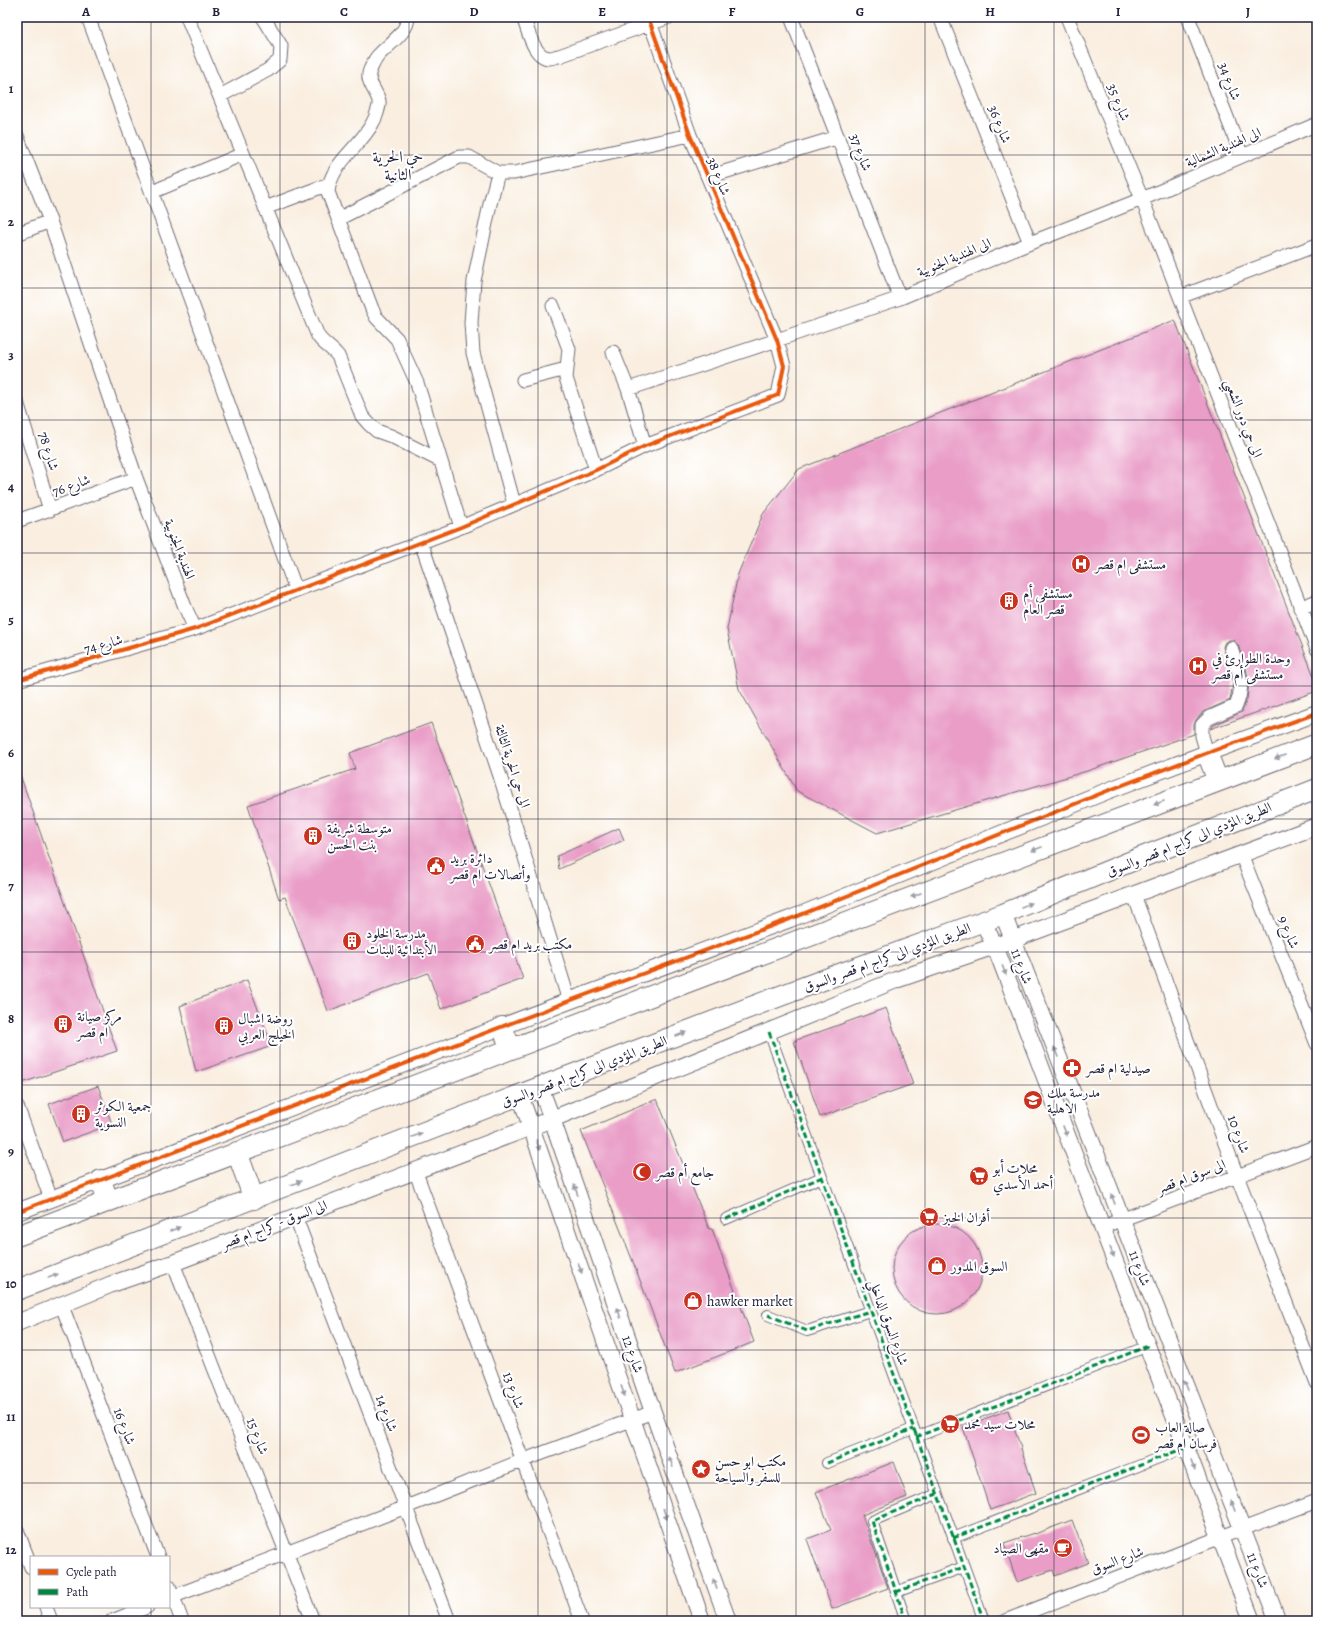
<svg xmlns="http://www.w3.org/2000/svg" width="1334" height="1638" viewBox="0 0 1334 1638" font-family="Alegreya,Amiri,serif">
<style>
.building{fill:#e99dc7}
.lines{fill:none;stroke-linecap:round;stroke-linejoin:round}
.pedestrian-casing{stroke:#6d6974;stroke-width:12}
.minor-casing{stroke:#6d6974;stroke-width:15}
.tertiary-casing{stroke:#6d6974;stroke-width:18}
.primary-casing{stroke:#6d6974;stroke-width:22}
.pedestrian{stroke:#fff;stroke-width:10}
.minor{stroke:#fff;stroke-width:13}
.tertiary{stroke:#fff;stroke-width:16}
.primary{stroke:#fff;stroke-width:20}
.quiet{stroke:#00873e;stroke-width:3;stroke-dasharray:6 3;stroke-linecap:butt}
.cycleway-casing{stroke:#fff;stroke-width:6}
.cycleway{stroke:#e8590c;stroke-width:4}
.oneway{fill:#9c9ca7}
.grid{fill:none;stroke:#22223b;stroke-width:1;stroke-opacity:0.55}
.labels{text-anchor:middle;stroke-width:4;stroke-linejoin:round;paint-order:stroke}
.street-label{font-size:14px;fill:#22223b;stroke:#fff}
.poi-label{font-size:14px;fill:#22223b;stroke:#fff;text-anchor:start}
.quarter-label{font-size:16px;fill:#22223b;stroke:#fff}
.neatline{fill:none;stroke:#22223b;stroke-width:1.5}
.grid-label{font-size:13px;text-anchor:middle;font-weight:bold;fill:#22223b}
</style>
<rect width="100%" height="100%" fill="#fff"/>
<filter id="ink" filterUnits="userSpaceOnUse"><feTurbulence type="fractalNoise" baseFrequency=".025" numOctaves="2"/><feDisplacementMap in="SourceGraphic" scale="8" xChannelSelector="R" yChannelSelector="G"/><feConvolveMatrix kernelMatrix="1 2 1 2 8 2 1 2 1" color-interpolation-filters="sRGB"/></filter>
<filter id="wash" filterUnits="userSpaceOnUse"><feTurbulence type="fractalNoise" baseFrequency=".012" numOctaves="4" result="noise"/><feDisplacementMap in="SourceGraphic" scale="16" xChannelSelector="R" yChannelSelector="G"/><feGaussianBlur stdDeviation="0.9" result="paint"/><feColorMatrix in="noise" values="0 0 0 0 0 0 0 0 0 0 0 0 0 0 0 0 0 1.4 0 .05"/><feComposite in="paint" operator="in"/></filter>
<g filter="url(#wash)">
<rect width="100%" height="100%" fill="#f9eedf"/>
<g id="blocks">
<path class="building" d="M 1175,320 L 1317,684 L 1317,691 L 1210,729 L 1214,725 L 1242,712 L 1247,699 L 1249,683 L 1246,668 L 1238,645 L 1233,640 L 1229,640 L 1225,642 L 1223,647 L 1233,683 L 1230,700 L 1203,712 L 1196,720 L 1194,725 L 1194,734 L 1087,771 L 877,833 L 797,791 L 739,689 L 727,629 L 738,574 L 763,514 L 799,469 Z
M 431,723 L 523,979 L 441,1009 L 428,973 L 328,1011 L 285,897 L 279,899 L 248,805 L 355,769 L 350,753 Z
M 17,772 L 19,772 L 117,1051 L 19,1084 L 17,1078 Z
M 619,828 L 624,840 L 559,869 L 557,856 Z
M 247,980 L 272,1046 L 196,1072 L 180,1006 Z
M 886,1008 L 913,1084 L 820,1117 L 794,1041 Z
M 98,1086 L 112,1124 L 63,1142 L 49,1104 Z
M 657,1099 L 709,1229 L 712,1229 L 754,1342 L 675,1373 L 632,1259 L 581,1131 Z
M892 1269a45 45 0 1 1 90 0a45 45 0 1 1-90 0Z
M 1008,1410 L 1036,1493 L 990,1510 L 963,1427 Z
M 894,1462 L 907,1497 L 862,1515 L 888,1588 L 832,1609 L 807,1539 L 831,1530 L 816,1492 Z
M 1072,1520 L 1088,1563 L 1055,1576 L 1053,1570 L 1017,1582 L 1004,1543 L 1034,1533 L 1035,1534 Z"/>
</g>
</g>
<g filter="url(#ink)">
<use href="#blocks" fill-opacity="0" stroke="#6d6974" stroke-width="1"/>
<g class="lines">
<defs>
<path id="pedestrian" d="M 769,1032 L 984,1621
M 726,1219 L 822,1177
M 768,1315 L 807,1331 L 870,1311
M 916,1437 L 1148,1346
M 827,1463 L 913,1429
M 953,1538 L 1187,1447
M 896,1592 L 964,1567
M 906,1621 L 872,1521 L 937,1494"/>
<path id="minor" d="M 88,17 L 296,590
M 187,17 L 318,336 C 323,344 332,348 338,356 L 362,416 L 369,424 L 377,431 L 391,436 L 441,461
M 408,17 C 408,33 387,45 377,57 C 374,61 372,66 370,70 C 365,81 377,91 379,101 C 380,107 375,119 372,124 C 359,148 331,163 328,192 L 372,309 L 376,317 L 397,339 L 417,383 L 461,527
M 523,17 C 528,29 533,58 550,58 C 553,58 556,56 559,56 L 669,17
M 791,17 L 900,298
M 940,17 L 1030,243
M 1067,17 L 1142,199 L 1317,649
M 1188,17 L 1242,156
M 220,96 L 268,70 L 280,60 L 281,46 L 263,17
M 17,136 L 50,221 L 136,478 L 185,607 L 195,629
M 498,173 L 490,204 L 474,281 L 471,323 L 473,353 L 514,504
M 708,177 L 838,137
M 152,192 L 243,154
M 265,208 L 329,184
M 338,219 L 459,157 L 469,157 L 498,173 L 514,173 L 690,135
M 17,234 L 50,221
M 1180,297 L 1317,245
M 553,306 L 569,349 L 566,378 L 596,470
M 613,352 L 628,389 L 645,446
M 523,380 L 566,369
M 628,389 L 777,340 L 900,298 L 1030,243 L 1142,199 L 1317,124
M 17,402 L 50,510
M 17,521 L 136,478
M 421,542 L 500,776 L 569,1001
M 1300,608 L 1317,601
M 17,680 L 195,629 L 461,527 L 596,470 L 645,446 L 778,395 L 784,366 L 777,340 L 690,135 L 648,17
M 1207,753 L 1202,736 L 1202,725 L 1209,718 L 1236,706 C 1246,681 1238,672 1231,648
M 1241,854 L 1317,1044
M 1134,895 L 1237,1176 L 1317,1383
M 17,1106 L 51,1199
M 415,1170 L 582,1621
M 295,1216 L 449,1621
M 1102,1227 L 1317,1146
M 173,1263 L 313,1621
M 62,1306 L 158,1557
M 17,1530 L 31,1567
M 169,1586 L 182,1621
M 169,1598 L 406,1507 L 524,1460 L 653,1412
M 46,1607 L 51,1621
M 112,1621 L 147,1607
M 1005,1621 L 1221,1537 L 1317,1501"/>
<path id="tertiary" d="M 1003,914 L 1278,1621
M 983,922 L 995,946 L 1252,1621
M 540,1087 L 552,1119 L 653,1412 L 728,1621
M 520,1095 L 702,1621
M 17,1212 L 569,1001 L 790,919 L 1107,791 L 1207,753 L 1317,713
M 17,1323 L 112,1284 L 173,1263 L 552,1119 L 896,980 L 1012,940 L 1317,826"/>
<path id="primary" d="M 1207,753 L 1218,781
M 502,1027 L 511,1049
M 237,1152 L 254,1199
M 101,1180 L 108,1201
M 17,1236 L 1317,744
M 17,1290 L 540,1087 L 804,987 L 1003,914 L 1127,863 L 1317,789"/>
</defs>
<use href="#pedestrian" class="pedestrian-casing"/>
<use href="#minor" class="minor-casing"/>
<use href="#tertiary" class="tertiary-casing"/>
<use href="#primary" class="primary-casing"/>
<use href="#pedestrian" class="pedestrian"/>
<use href="#minor" class="minor"/>
<use href="#tertiary" class="tertiary"/>
<use href="#primary" class="primary"/>
<path class="quiet" d="M 769,1032 L 984,1621
M 726,1219 L 822,1177
M 768,1315 L 807,1331 L 870,1311
M 916,1437 L 1148,1346
M 827,1463 L 913,1429
M 953,1538 L 1187,1447
M 896,1592 L 964,1567
M 906,1621 L 872,1521 L 937,1494"/>
<defs>
<path id="cycleway" d="M 17,680 L 195,629 L 461,527 L 596,470 L 645,446 L 778,395 L 784,366 L 777,340 L 690,135 L 648,17
M 17,1212 L 569,1001 L 790,919 L 1107,791 L 1207,753 L 1317,713"/>
</defs>
<use href="#cycleway" class="cycleway-casing"/>
<use href="#cycleway" class="cycleway"/>
</g>
<defs><path id="oneway-solid" d="M-6-.8H1V-3.2L6.5 0L1 3.2V.8H-6Z"/></defs>
<g class="oneway">
<use href="#oneway-solid" transform="translate(1280 757) rotate(159)"/>
<use href="#oneway-solid" transform="translate(1159 803) rotate(159)"/>
<use href="#oneway-solid" transform="translate(1037 849) rotate(159)"/>
<use href="#oneway-solid" transform="translate(916 895) rotate(159)"/>
<use href="#oneway-solid" transform="translate(1026 905) rotate(-22)"/>
<use href="#oneway-solid" transform="translate(1004 970) rotate(69)"/>
<use href="#oneway-solid" transform="translate(681 1034) rotate(-21)"/>
<use href="#oneway-solid" transform="translate(1056 1052) rotate(-111)"/>
<use href="#oneway-solid" transform="translate(1065 1131) rotate(69)"/>
<use href="#oneway-solid" transform="translate(417 1135) rotate(-21)"/>
<use href="#oneway-solid" transform="translate(538 1145) rotate(71)"/>
<use href="#oneway-solid" transform="translate(296 1183) rotate(-21)"/>
<use href="#oneway-solid" transform="translate(576 1190) rotate(-109)"/>
<use href="#oneway-solid" transform="translate(1113 1199) rotate(-111)"/>
<use href="#oneway-solid" transform="translate(175 1229) rotate(-21)"/>
<use href="#oneway-solid" transform="translate(1112 1252) rotate(69)"/>
<use href="#oneway-solid" transform="translate(580 1268) rotate(71)"/>
<use href="#oneway-solid" transform="translate(53 1276) rotate(-21)"/>
<use href="#oneway-solid" transform="translate(619 1313) rotate(-109)"/>
<use href="#oneway-solid" transform="translate(1186 1385) rotate(-111)"/>
<use href="#oneway-solid" transform="translate(623 1391) rotate(71)"/>
<use href="#oneway-solid" transform="translate(671 1462) rotate(-110)"/>
<use href="#oneway-solid" transform="translate(1193 1465) rotate(69)"/>
<use href="#oneway-solid" transform="translate(1233 1506) rotate(-111)"/>
<use href="#oneway-solid" transform="translate(665 1514) rotate(71)"/>
<use href="#oneway-solid" transform="translate(715 1584) rotate(-110)"/>
</g>
</g>
<path class="grid" d="M 151,17 L 151,1557M 280,17 L 280,1621M 409,17 L 409,1621M 538,17 L 538,1621M 667,17 L 667,1621M 796,17 L 796,1621M 925,17 L 925,1621M 1054,17 L 1054,1621M 1183,17 L 1183,1621M 17,155 L 1317,155M 17,288 L 1317,288M 17,420 L 1317,420M 17,553 L 1317,553M 17,686 L 1317,686M 17,819 L 1317,819M 17,952 L 1317,952M 17,1085 L 1317,1085M 17,1218 L 1317,1218M 17,1350 L 1317,1350M 17,1483 L 1317,1483M 151,1607 L 151,1621"/>
<defs>
<symbol id="hospital-disc" viewBox="-11 -11 22 22"><circle r="9.5" fill="#c8321e" stroke="#fff"/><path d="M-5-5h3v3.5h4V-5h3V5h-3V1.5h-4V5h-3Z" fill="#fff"/></symbol>
<symbol id="building-disc" viewBox="-11 -11 22 22"><circle r="9.5" fill="#c8321e" stroke="#fff"/><path d="M-4-6H4V6H1V3H-1V6H-4ZM-2.5-4.3h1.7v1.8h-1.7ZM.8-4.3h1.7v1.8H.8ZM-2.5-1h1.7V.8h-1.7ZM.8-1h1.7V.8H.8Z" fill="#fff"/></symbol>
<symbol id="civic-disc" viewBox="-11 -11 22 22"><circle r="9.5" fill="#c8321e" stroke="#fff"/><path d="M-.6-6.5H3V-4.5H.6V-3L4-1V1h2V6H-6V1h2V-1L-.6-3ZM-1.2 2.5V6h2.4V2.5Z" fill="#fff"/></symbol>
<symbol id="pharmacy-disc" viewBox="-11 -11 22 22"><circle r="9.5" fill="#c8321e" stroke="#fff"/><path d="M-2-6h4v4h4v4h-4v4h-4v-4h-4v-4h4Z" fill="#fff"/></symbol>
<symbol id="school-disc" viewBox="-11 -11 22 22"><circle r="9.5" fill="#c8321e" stroke="#fff"/><path d="M0-5L7-2L0 1L-7-2ZM-4 1L0 2.5L4 1V4Q0 6-4 4Z" fill="#fff"/></symbol>
<symbol id="mosque-disc" viewBox="-11 -11 22 22"><circle r="9.5" fill="#c8321e" stroke="#fff"/><path d="M3.5-4.9A6 6 0 1 0 3.5 4.9A5 5 0 1 1 3.5-4.9Z" fill="#fff"/></symbol>
<symbol id="supermarket-disc" viewBox="-11 -11 22 22"><circle r="9.5" fill="#c8321e" stroke="#fff"/><path d="M-6-5.5h2.5l.6 2H6L4.5 2H-2.5L-4.4-4H-6ZM-1.5 3.2a1.3 1.3 0 1 0 .1 0ZM3 3.2a1.3 1.3 0 1 0 .1 0Z" fill="#fff"/></symbol>
<symbol id="shop-disc" viewBox="-11 -11 22 22"><circle r="9.5" fill="#c8321e" stroke="#fff"/><path d="M-5-2.5h2.3a2.7 3.5 0 0 1 5.4 0H5L5.5 6h-11ZM-1.5-2.5h3a1.5 2.3 0 0 0-3 0Z" fill="#fff"/></symbol>
<symbol id="stadium-disc" viewBox="-11 -11 22 22"><circle r="9.5" fill="#c8321e" stroke="#fff"/><path d="M0-5a6.5 5 0 1 0 0 10a6.5 5 0 1 0 0-10ZM-3.5-1.8h7v3.6h-7Z" fill="#fff"/></symbol>
<symbol id="sight-disc" viewBox="-11 -11 22 22"><circle r="9.5" fill="#c8321e" stroke="#fff"/><path d="M0-6L1.8-2.2L6-1.7L2.9 1.2L3.7 5.4L0 3.3L-3.7 5.4L-2.9 1.2L-6-1.7L-1.8-2.2Z" fill="#fff"/></symbol>
<symbol id="cafe-disc" viewBox="-11 -11 22 22"><circle r="9.5" fill="#c8321e" stroke="#fff"/><path d="M-5.5-4.5H6V0H3Q3 3.5 0 3.5H-2.5Q-5.5 3.5-5.5 0ZM3-3.2v2h1.7v-2ZM-6 4.5H4V6H-6Z" fill="#fff"/></symbol>
</defs>
<g fill-rule="evenodd">
<use href="#hospital-disc" x="1070" y="553" width="22" height="22"/>
<use href="#building-disc" x="998" y="590" width="22" height="22"/>
<use href="#hospital-disc" x="1187" y="655" width="22" height="22"/>
<use href="#building-disc" x="302" y="825" width="22" height="22"/>
<use href="#civic-disc" x="425" y="855" width="22" height="22"/>
<use href="#building-disc" x="341" y="930" width="22" height="22"/>
<use href="#civic-disc" x="464" y="933" width="22" height="22"/>
<use href="#building-disc" x="52" y="1013" width="22" height="22"/>
<use href="#building-disc" x="213" y="1015" width="22" height="22"/>
<use href="#pharmacy-disc" x="1061" y="1057" width="22" height="22"/>
<use href="#school-disc" x="1022" y="1089" width="22" height="22"/>
<use href="#building-disc" x="70" y="1103" width="22" height="22"/>
<use href="#mosque-disc" x="631" y="1161" width="22" height="22"/>
<use href="#supermarket-disc" x="968" y="1165" width="22" height="22"/>
<use href="#supermarket-disc" x="918" y="1206" width="22" height="22"/>
<use href="#shop-disc" x="926" y="1255" width="22" height="22"/>
<use href="#shop-disc" x="682" y="1290" width="22" height="22"/>
<use href="#supermarket-disc" x="939" y="1413" width="22" height="22"/>
<use href="#stadium-disc" x="1130" y="1424" width="22" height="22"/>
<use href="#sight-disc" x="690" y="1458" width="22" height="22"/>
<use href="#cafe-disc" x="1052" y="1537" width="22" height="22"/>
</g>
<g class="labels">
<g class="street-label">
<text transform="translate(1230 81) rotate(69)" y="5">شارع 34</text>
<text transform="translate(1119 102) rotate(68)" y="5">شارع 35</text>
<text transform="translate(1000 124) rotate(68)" y="5">شارع 36</text>
<text transform="translate(1223 147) rotate(-23)" y="5">الى الهندية الشمالية</text>
<text transform="translate(861 152) rotate(69)" y="5">شارع 37</text>
<text transform="translate(719 176) rotate(67)" y="5">شارع 38</text>
<text transform="translate(954 257) rotate(-23)" y="5">الى الهندية الجنوبية</text>
<text transform="translate(1244 418) rotate(69)" y="5">الى حي دور الشعبي</text>
<text transform="translate(49 451) rotate(73)" y="5">شارع 78</text>
<text transform="translate(71 485) rotate(-20)" y="5">شارع 76</text>
<text transform="translate(180 549) rotate(69)" y="5">الهندية الجنوبية</text>
<text transform="translate(103 644) rotate(-16)" y="5">شارع 74</text>
<text transform="translate(513 766) rotate(72)" y="5">الى حي الحرية الثالثة</text>
<text transform="translate(1189 839) rotate(-22)" y="5">الطريق المؤدي الى كراج ام قصر والسوق</text>
<text transform="translate(1289 932) rotate(68)" y="5">شارع 9</text>
<text transform="translate(887 957) rotate(-20)" y="5">الطريق المؤدي الى كراج ام قصر والسوق</text>
<text transform="translate(1022 966) rotate(69)" y="5">شارع 11</text>
<text transform="translate(584 1071) rotate(-21)" y="5">الطريق المؤدي الى كراج ام قصر والسوق</text>
<text transform="translate(1239 1134) rotate(70)" y="5">شارع 10</text>
<text transform="translate(1191 1176) rotate(-21)" y="5">الى سوق ام قصر</text>
<text transform="translate(274 1224) rotate(-21)" y="5">الى السوق - كراج ام قصر</text>
<text transform="translate(1140 1268) rotate(69)" y="5">شارع 11</text>
<text transform="translate(889 1322) rotate(70)" y="5">شارع السوق الداخلي</text>
<text transform="translate(633 1354) rotate(71)" y="5">شارع 12</text>
<text transform="translate(514 1390) rotate(70)" y="5">شارع 13</text>
<text transform="translate(387 1413) rotate(69)" y="5">شارع 14</text>
<text transform="translate(125 1426) rotate(69)" y="5">شارع 16</text>
<text transform="translate(258 1436) rotate(69)" y="5">شارع 15</text>
<text transform="translate(1117 1560) rotate(-21)" y="5">شارع السوق</text>
<text transform="translate(1258 1570) rotate(69)" y="5">شارع 11</text>
</g>
<g class="poi-label">
<text x="1095" y="569">مستشفى ام قصر</text>
<text x="1023" y="598">مستشفى أم<tspan x="1023" dy="16">قصر العام</tspan></text>
<text x="1212" y="663">وحدة الطوارئ في<tspan x="1212" dy="16">مستشفى أم قصر</tspan></text>
<text x="327" y="833">متوسطة شريفة<tspan x="327" dy="16">بنت الحسن</tspan></text>
<text x="450" y="863">دائرة بريد<tspan x="450" dy="16">وأتصالات ام قصر</tspan></text>
<text x="366" y="938">مدرسة الخلود<tspan x="366" dy="16">الأبتدائية للبنات</tspan></text>
<text x="489" y="949">مكتب بريد ام قصر</text>
<text x="77" y="1021">مركز صيانة<tspan x="77" dy="16">ام قصر</tspan></text>
<text x="238" y="1023">روضة اشبال<tspan x="238" dy="16">الخيلج العربي</tspan></text>
<text x="1086" y="1073">صيدلية ام قصر</text>
<text x="1047" y="1097">مدرسة ملك<tspan x="1047" dy="16">الاهلية</tspan></text>
<text x="95" y="1111">جمعية الكوثر<tspan x="95" dy="16">النسوية</tspan></text>
<text x="993" y="1173">محلات أبو<tspan x="993" dy="16">أحمد الأسدي</tspan></text>
<text x="656" y="1177">جامع أم قصر</text>
<text x="943" y="1222">أفران الخبز</text>
<text x="951" y="1271">السوق المدور</text>
<text x="707" y="1306">hawker market</text>
<text x="964" y="1429">محلات سيد محمد</text>
<text x="1155" y="1432">صالة العاب<tspan x="1155" dy="16">فرسان ام قصر</tspan></text>
<text x="715" y="1466">مكتب ابو حسن<tspan x="715" dy="16">للسفر والسياحة</tspan></text>
<text x="1049" y="1553" text-anchor="end">مقهى الصياد</text>
</g>
<g class="quarter-label">
<text x="398" y="162">حي الحرية<tspan x="398" dy="18">الثانية</tspan></text>
</g>
</g>
<rect width="1334" height="1638" fill="none" stroke="#fff" stroke-width="44"/>
<rect x="30" y="1556" width="140" height="52" fill="#ffffff" stroke="#a7a7b1"/>
<rect x="38" y="1569" width="20" height="6" fill="#e8590c" stroke="#a7a7b1"/>
<text x="66" y="1576" font-size="12" fill="#22223b">Cycle path</text>
<rect x="38" y="1589" width="20" height="6" fill="#00873e" stroke="#a7a7b1"/>
<text x="66" y="1596" font-size="12" fill="#22223b">Path</text>
<rect x="22" y="22" width="1290" height="1594" class="neatline"/>
<g class="grid-label">
<text x="86" y="16">A</text>
<text x="216" y="16">B</text>
<text x="344" y="16">C</text>
<text x="474" y="16">D</text>
<text x="602" y="16">E</text>
<text x="732" y="16">F</text>
<text x="860" y="16">G</text>
<text x="990" y="16">H</text>
<text x="1118" y="16">I</text>
<text x="1248" y="16">J</text>
<text x="11" y="93">1</text>
<text x="11" y="226">2</text>
<text x="11" y="359">3</text>
<text x="11" y="491">4</text>
<text x="11" y="624">5</text>
<text x="11" y="757">6</text>
<text x="11" y="890">7</text>
<text x="11" y="1023">8</text>
<text x="11" y="1156">9</text>
<text x="11" y="1288">10</text>
<text x="11" y="1421">11</text>
<text x="11" y="1554">12</text>
</g>
</svg>
